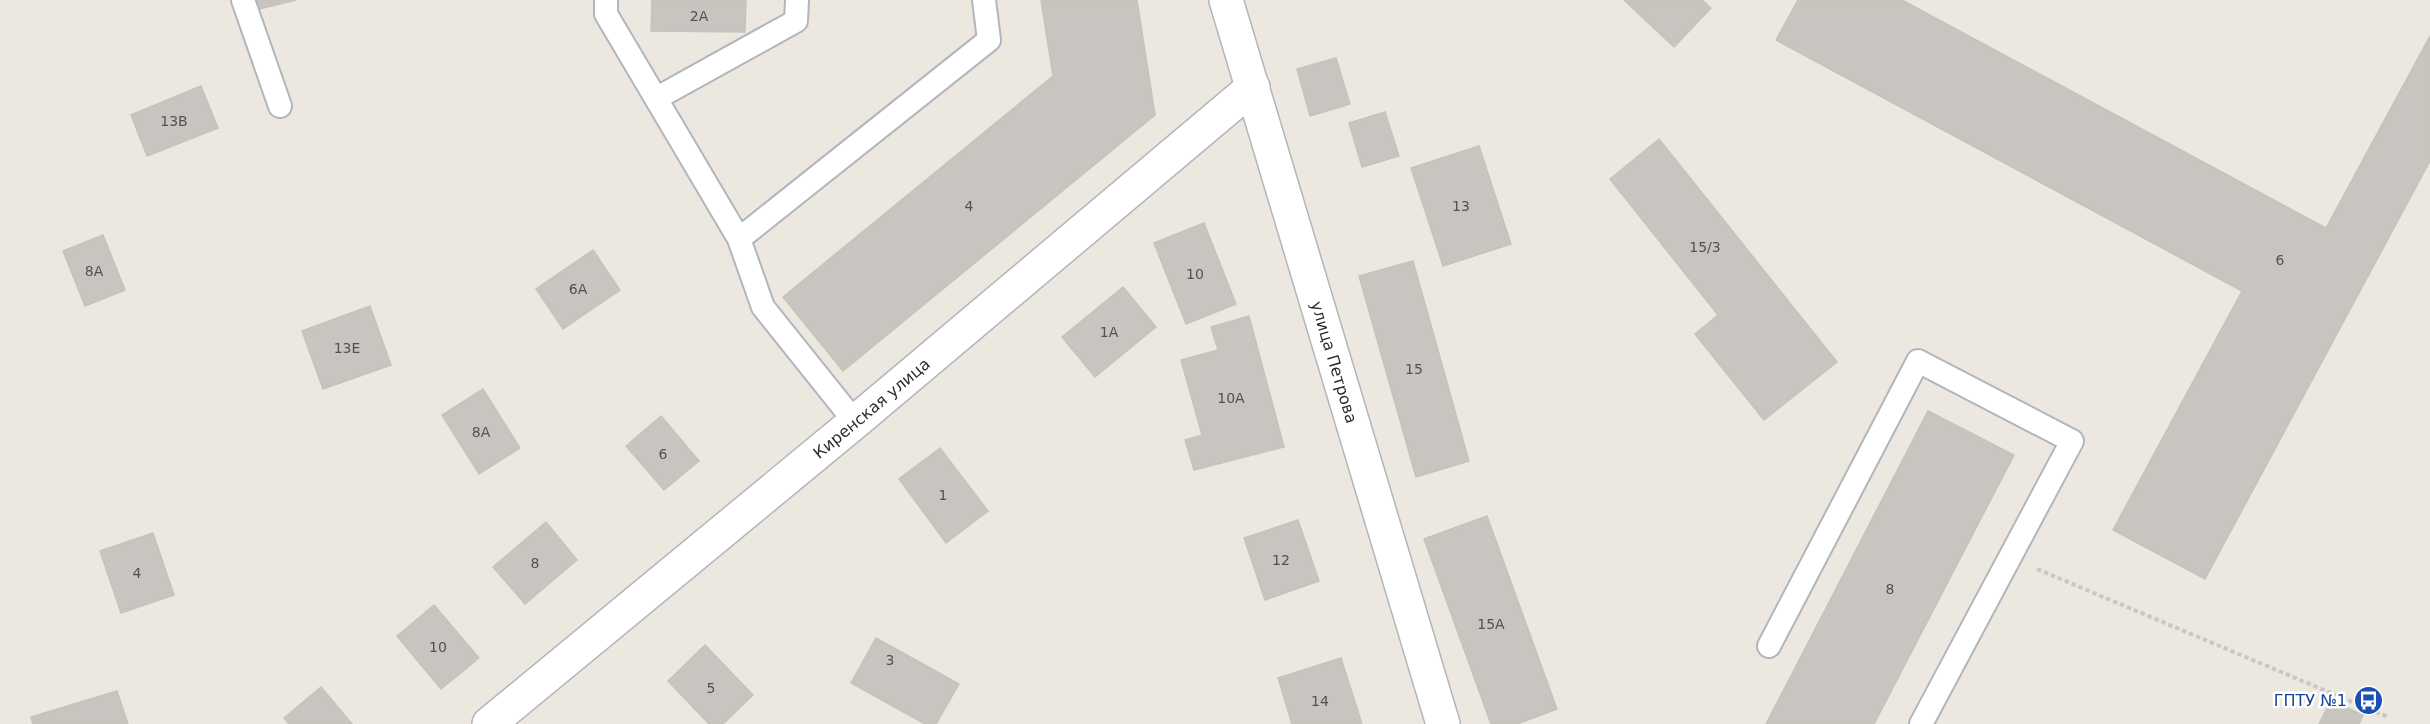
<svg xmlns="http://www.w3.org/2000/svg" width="2430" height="724" viewBox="0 0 2430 724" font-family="'DejaVu Sans',sans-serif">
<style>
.building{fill:#c8c4bf;stroke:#c7c3ba;stroke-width:1.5}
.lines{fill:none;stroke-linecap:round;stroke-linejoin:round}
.service-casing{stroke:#b3b5be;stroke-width:26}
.minor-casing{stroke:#b3b5be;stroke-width:36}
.tertiary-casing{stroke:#b3b5be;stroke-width:36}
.path{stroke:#c8c8c8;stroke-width:4;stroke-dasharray:4.5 3;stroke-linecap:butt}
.service{stroke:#fff;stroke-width:22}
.minor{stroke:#fff;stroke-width:33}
.tertiary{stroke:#fff;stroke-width:33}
.labels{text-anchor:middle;stroke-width:5;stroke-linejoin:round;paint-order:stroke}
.number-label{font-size:14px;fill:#535251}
.street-label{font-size:16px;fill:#2c2c2c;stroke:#fff}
.transit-label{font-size:16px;fill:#164399;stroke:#fff;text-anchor:end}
</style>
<rect width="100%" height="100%" fill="#ece8e0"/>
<path class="building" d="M 253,0 L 296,0 L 255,10 Z
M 652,0 L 746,0 L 745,32 L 651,31 Z
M 1041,0 L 1137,0 L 1155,115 L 843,371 L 783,297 L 1053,76 Z
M 1624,0 L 1702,0 L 1711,8 L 1674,47 Z
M 1798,0 L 1902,0 L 2326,228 L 2430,36 L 2430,161 L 2205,579 L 2113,530 L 2242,291 L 1776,40 Z
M 1336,58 L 1350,104 L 1310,116 L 1297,69 Z
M 201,86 L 218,128 L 147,156 L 131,115 Z
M 1385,112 L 1399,156 L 1362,167 L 1349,123 Z
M 1659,139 L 1837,362 L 1764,420 L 1695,334 L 1718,315 L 1610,179 Z
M 1479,146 L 1511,244 L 1443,266 L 1411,168 Z
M 1204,223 L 1236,304 L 1186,324 L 1154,243 Z
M 103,235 L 125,290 L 85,306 L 63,251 Z
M 593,250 L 620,290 L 563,329 L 536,289 Z
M 1413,261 L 1469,461 L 1416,477 L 1359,276 Z
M 1123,287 L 1156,327 L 1095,377 L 1062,337 Z
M 370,306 L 391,365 L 323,389 L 302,331 Z
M 1249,316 L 1284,447 L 1194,470 L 1185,440 L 1202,435 L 1181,360 L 1218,350 L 1211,327 Z
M 483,389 L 520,448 L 479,474 L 442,415 Z
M 1928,411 L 2014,455 L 1874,724 L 1766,724 Z
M 661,416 L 699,461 L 664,490 L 626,446 Z
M 940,448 L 988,511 L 946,543 L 899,479 Z
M 1487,516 L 1557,709 L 1517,724 L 1491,724 L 1424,539 Z
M 1298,520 L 1319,581 L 1265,600 L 1244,538 Z
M 546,522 L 577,560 L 525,604 L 493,567 Z
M 153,533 L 174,595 L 121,613 L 100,551 Z
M 434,605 L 479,658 L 441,689 L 397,636 Z
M 876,638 L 959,684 L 936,724 L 925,724 L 851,683 Z
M 705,645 L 753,695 L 723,724 L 709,724 L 668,681 Z
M 1341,658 L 1362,724 L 1292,724 L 1278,678 Z
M 321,687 L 352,724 L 289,724 L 284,718 Z
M 117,691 L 128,724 L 33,724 L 31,717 Z
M 2331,700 L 2363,715 L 2359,724 L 2319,724 Z"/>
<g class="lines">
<defs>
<path id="service" d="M 243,0 L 280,106
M 606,0 L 606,14 L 739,239
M 657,98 L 796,21 L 797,0
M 855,422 L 763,307 L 739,239 L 989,40 L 984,0
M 1769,646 L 1918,361 L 2072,441 L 1921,724"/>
<g id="minor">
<path id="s1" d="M 489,724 L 855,422 L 1253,87"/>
</g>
<g id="tertiary">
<path id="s2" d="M 1226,0 L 1443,724"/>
</g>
</defs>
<use href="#service" class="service-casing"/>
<use href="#minor" class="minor-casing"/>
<use href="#tertiary" class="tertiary-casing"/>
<path class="path" d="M 2037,569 L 2388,717"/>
<use href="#service" class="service"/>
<use href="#minor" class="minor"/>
<use href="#tertiary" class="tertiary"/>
</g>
<defs>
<symbol id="bus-disc" viewBox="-11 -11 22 22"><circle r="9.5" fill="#1a4fb4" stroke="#fff"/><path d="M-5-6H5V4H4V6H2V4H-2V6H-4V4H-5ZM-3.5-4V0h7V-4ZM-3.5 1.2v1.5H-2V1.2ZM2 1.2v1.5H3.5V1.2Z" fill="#fff"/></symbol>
</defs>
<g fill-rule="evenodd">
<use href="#bus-disc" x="2352" y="684" width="33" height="33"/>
</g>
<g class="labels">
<g class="number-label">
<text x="699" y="21">2А</text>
<text x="174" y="126">13В</text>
<text x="969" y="211">4</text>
<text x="1461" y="211">13</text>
<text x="1705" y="252">15/3</text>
<text x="2280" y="265">6</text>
<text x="94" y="276">8А</text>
<text x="1195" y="279">10</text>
<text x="578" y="294">6А</text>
<text x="1109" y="337">1А</text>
<text x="347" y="353">13Е</text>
<text x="1414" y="374">15</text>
<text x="1231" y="403">10А</text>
<text x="481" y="437">8А</text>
<text x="663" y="459">6</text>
<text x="943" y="500">1</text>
<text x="1281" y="565">12</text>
<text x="535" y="568">8</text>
<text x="137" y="578">4</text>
<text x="1890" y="594">8</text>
<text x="1491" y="629">15А</text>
<text x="438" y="652">10</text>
<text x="890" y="665">3</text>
<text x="711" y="693">5</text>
<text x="1320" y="706">14</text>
</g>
<g class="street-label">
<text dy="6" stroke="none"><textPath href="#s2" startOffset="378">улица Петрова</textPath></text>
<text dy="6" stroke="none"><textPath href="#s1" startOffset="496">Киренская улица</textPath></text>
</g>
<g class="transit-label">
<text x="2347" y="706">ГПТУ №1</text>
</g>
</g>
</svg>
